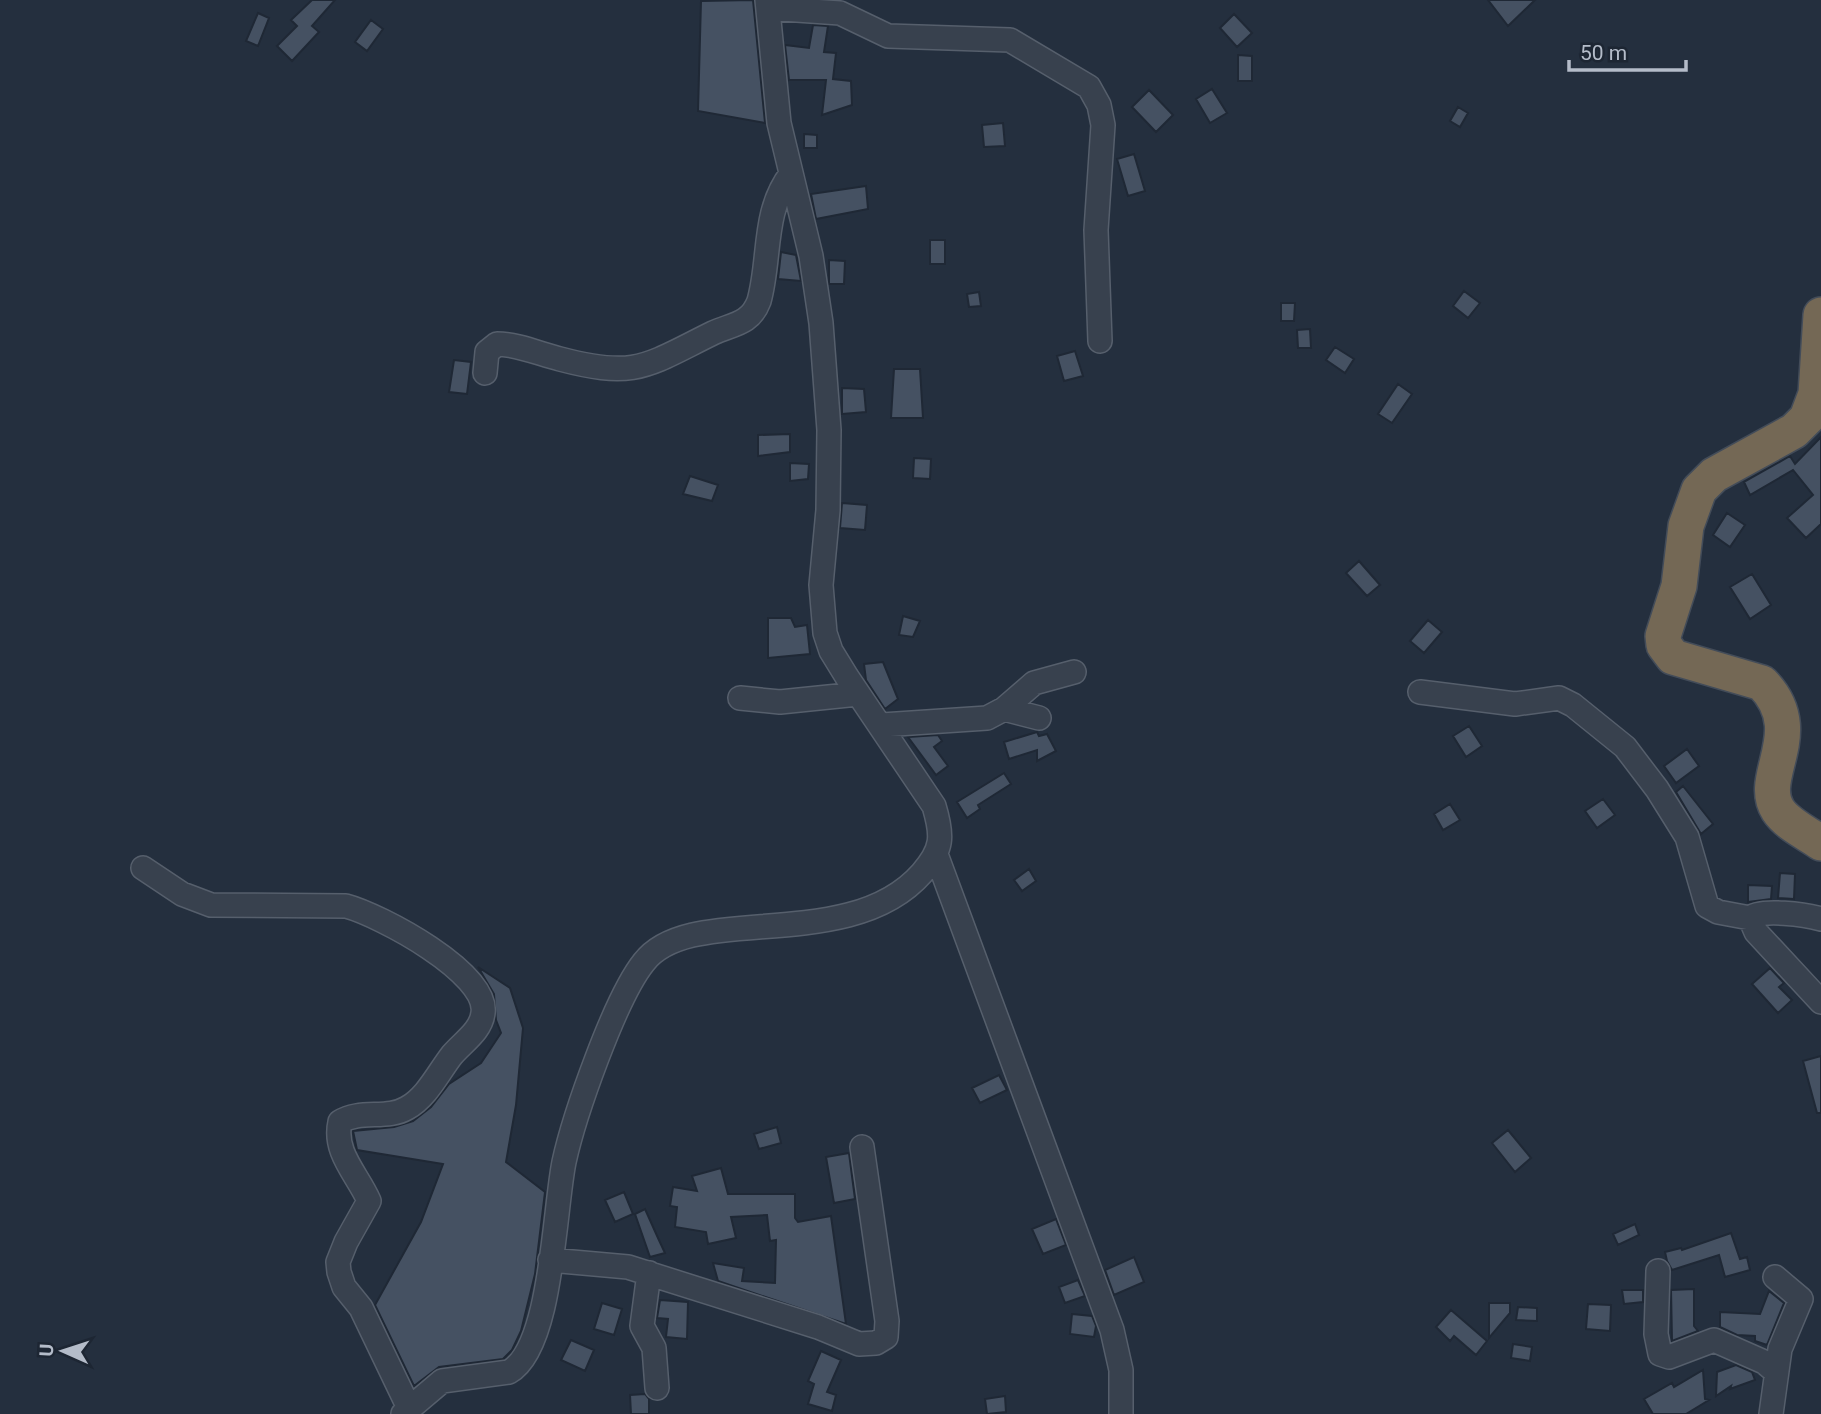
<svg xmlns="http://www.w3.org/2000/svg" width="1821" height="1414" viewBox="0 0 1821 1414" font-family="Roboto,sans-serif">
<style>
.building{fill:#455162;stroke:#1f2835;stroke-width:2}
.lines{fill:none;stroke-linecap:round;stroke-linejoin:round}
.minor-casing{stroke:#565f6c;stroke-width:26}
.highway-casing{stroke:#434c59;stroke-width:38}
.minor{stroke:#38414e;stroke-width:23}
.highway{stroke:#746855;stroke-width:35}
</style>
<rect width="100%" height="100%" fill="#242f3e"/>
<path class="building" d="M 312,0 L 335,0 L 312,26 L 319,32 L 292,61 L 277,46 L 297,26 L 291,20 Z
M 753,0 L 765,123 L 698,111 L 701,1 Z
M 1488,0 L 1535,0 L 1508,26 Z
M 258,13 L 269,18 L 258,46 L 246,41 Z
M 1234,14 L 1252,33 L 1237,47 L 1220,28 Z
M 371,20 L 383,29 L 367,51 L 355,42 Z
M 813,25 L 828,26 L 824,52 L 836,53 L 833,79 L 851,81 L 852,105 L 822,115 L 826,80 L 789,80 L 785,45 L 809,48 Z
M 1238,55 L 1252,56 L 1252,81 L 1238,81 Z
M 1212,89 L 1227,113 L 1210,123 L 1196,99 Z
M 1149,90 L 1173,115 L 1156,132 L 1132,107 Z
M 1458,107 L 1468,113 L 1460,127 L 1450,121 Z
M 1003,123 L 1005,146 L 984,147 L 982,125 Z
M 804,134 L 817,135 L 817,148 L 804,148 Z
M 1134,154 L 1145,191 L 1128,196 L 1117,159 Z
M 866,186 L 868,209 L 816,219 L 811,194 Z
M 930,240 L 945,240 L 945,264 L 930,264 Z
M 781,252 L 796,255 L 801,281 L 778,279 Z
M 829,260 L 845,261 L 844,284 L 829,284 Z
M 1464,291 L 1480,303 L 1468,318 L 1453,306 Z
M 979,292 L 981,306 L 969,307 L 967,294 Z
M 1281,303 L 1295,303 L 1294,321 L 1281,321 Z
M 1310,329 L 1311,348 L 1298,348 L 1297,330 Z
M 1335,347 L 1354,359 L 1345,373 L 1326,360 Z
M 1075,351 L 1083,376 L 1064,381 L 1057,356 Z
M 454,360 L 471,362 L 467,394 L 449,392 Z
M 894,369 L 920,369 L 923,418 L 891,418 Z
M 1398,384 L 1412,394 L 1392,423 L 1378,414 Z
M 842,388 L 864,389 L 866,412 L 842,414 Z
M 790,434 L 790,452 L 758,456 L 758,435 Z
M 1821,437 L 1821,524 L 1806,538 L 1787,518 L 1813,495 L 1793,470 L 1750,495 L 1744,482 L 1790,456 L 1795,464 Z
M 914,458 L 931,459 L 930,479 L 913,478 Z
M 790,463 L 809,464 L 808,479 L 790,481 Z
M 690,476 L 718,485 L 712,501 L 683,494 Z
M 842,503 L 867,505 L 865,530 L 840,528 Z
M 1727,513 L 1745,525 L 1730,547 L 1713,535 Z
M 1359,561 L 1380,585 L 1367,596 L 1346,573 Z
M 1752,574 L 1771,605 L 1750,619 L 1730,587 Z
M 903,616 L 920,621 L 913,637 L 899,635 Z
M 768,618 L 791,618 L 795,627 L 807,625 L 810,654 L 768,658 Z
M 1428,620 L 1442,632 L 1424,653 L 1410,641 Z
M 883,662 L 898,699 L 885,709 L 866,680 L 864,664 Z
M 1469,726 L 1482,746 L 1466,757 L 1453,736 Z
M 1037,732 L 1039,736 L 1047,734 L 1056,751 L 1037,761 L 1037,750 L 1009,759 L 1004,742 Z
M 938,735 L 942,741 L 934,747 L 948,766 L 936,775 L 908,737 Z
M 1687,749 L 1699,766 L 1676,783 L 1664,766 Z
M 1004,773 L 1011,784 L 978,805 L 980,809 L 967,818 L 957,802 Z
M 1683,786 L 1713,824 L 1701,834 L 1676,792 Z
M 1603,799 L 1615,815 L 1597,828 L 1585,811 Z
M 1450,804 L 1460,820 L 1443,830 L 1434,814 Z
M 1029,869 L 1036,881 L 1022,891 L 1014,880 Z
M 1780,873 L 1795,874 L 1794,899 L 1778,898 Z
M 1748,885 L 1772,886 L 1771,899 L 1748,902 Z
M 478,967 L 510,988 L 523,1028 L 516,1105 L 506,1162 L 545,1192 L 535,1274 L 521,1331 L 512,1350 L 503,1359 L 439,1367 L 414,1386 L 375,1305 L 421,1222 L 443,1164 L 357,1150 L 353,1131 L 394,1127 L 413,1121 L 431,1107 L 449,1084 L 481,1063 L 501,1033 L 496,1020 L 494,994 Z
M 1770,968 L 1784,983 L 1779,987 L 1792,1000 L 1778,1013 L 1752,984 Z
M 1821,1056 L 1821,1113 L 1817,1113 L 1803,1061 Z
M 999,1075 L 1007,1090 L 980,1103 L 972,1088 Z
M 777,1127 L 781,1143 L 759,1149 L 754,1134 Z
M 1508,1130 L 1531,1158 L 1515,1172 L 1492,1143 Z
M 849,1153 L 855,1199 L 834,1203 L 826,1157 Z
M 721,1168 L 728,1194 L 795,1194 L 795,1218 L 798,1222 L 831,1216 L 846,1324 L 718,1281 L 713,1263 L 744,1268 L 742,1281 L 775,1283 L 776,1240 L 770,1241 L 767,1215 L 731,1217 L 736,1238 L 708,1244 L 706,1232 L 675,1227 L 677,1207 L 670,1206 L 673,1187 L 697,1191 L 692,1176 Z
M 624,1192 L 633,1214 L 615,1222 L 605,1200 Z
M 645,1209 L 658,1238 L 665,1253 L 650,1257 L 635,1214 Z
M 1056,1219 L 1066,1245 L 1043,1254 L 1032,1229 Z
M 1635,1224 L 1639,1235 L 1618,1245 L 1613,1234 Z
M 1731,1233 L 1740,1259 L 1747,1257 L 1750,1270 L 1725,1277 L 1719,1255 L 1672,1270 L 1667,1261 L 1665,1252 L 1681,1248 L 1682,1250 Z
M 1134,1257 L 1144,1282 L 1114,1295 L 1105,1270 Z
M 1078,1280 L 1085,1296 L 1065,1303 L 1059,1287 Z
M 1694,1289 L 1694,1326 L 1698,1331 L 1672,1341 L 1671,1290 Z
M 1622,1290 L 1643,1290 L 1643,1302 L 1624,1304 Z
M 1769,1291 L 1784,1303 L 1767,1345 L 1755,1341 L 1755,1336 L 1737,1335 L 1720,1327 L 1720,1312 L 1760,1314 Z
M 660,1300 L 688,1302 L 687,1339 L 666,1337 L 668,1319 L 657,1318 Z
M 602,1303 L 622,1309 L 614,1335 L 594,1329 Z
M 1489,1303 L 1510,1303 L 1510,1313 L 1489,1338 Z
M 1588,1304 L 1611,1305 L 1610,1331 L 1586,1329 Z
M 1518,1307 L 1537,1308 L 1537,1321 L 1516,1320 Z
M 1451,1310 L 1487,1341 L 1476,1355 L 1454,1336 L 1450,1341 L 1436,1327 Z
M 1072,1314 L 1092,1316 L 1096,1326 L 1094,1337 L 1070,1334 Z
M 571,1340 L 594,1350 L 585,1371 L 561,1360 Z
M 1513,1344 L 1532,1347 L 1530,1361 L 1511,1358 Z
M 821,1351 L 841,1360 L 827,1392 L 836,1395 L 832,1411 L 808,1404 L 814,1384 L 808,1381 Z
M 1736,1365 L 1752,1372 L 1755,1380 L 1730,1389 L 1731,1386 L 1716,1396 L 1717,1372 Z
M 1703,1370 L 1705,1399 L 1709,1400 L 1686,1414 L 1653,1414 L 1644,1399 L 1672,1383 L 1674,1387 Z
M 645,1394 L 649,1399 L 649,1414 L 631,1414 L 630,1395 Z
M 1005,1396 L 1006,1412 L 987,1414 L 985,1399 Z"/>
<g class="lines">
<defs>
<path id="minor" d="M 768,8 L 840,13 L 888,36 L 1010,40 L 1089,87 L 1099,105 L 1103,125 L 1096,230 L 1100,341
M 485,373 L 487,352 L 497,344 C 517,344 540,354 560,359 C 636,379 646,366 713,333 C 732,324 750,325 759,301 C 771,258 762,212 791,174
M 1420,692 L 1515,704 L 1559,698 L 1573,705 L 1625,747 L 1657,789 L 1687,837 L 1707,906 L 1718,912 L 1750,918
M 740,698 L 780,702 L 858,694
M 1004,709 L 1039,718
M 882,725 L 987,718 L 1004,709 L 1034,683 L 1074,672
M 937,857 L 1112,1330 L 1121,1370 L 1121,1414
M 143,868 L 182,894 L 211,905 L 346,906 C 380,915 489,973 483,1013 C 481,1031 463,1042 452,1055 C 438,1073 427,1097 407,1108 C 387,1120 360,1109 340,1122 C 333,1153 358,1175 369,1201 L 346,1242 L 338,1262 L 339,1272 L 344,1287 L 361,1308 L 409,1408
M 1821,919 C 1807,915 1760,908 1750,918 L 1756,932 L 1821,1002
M 550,1260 L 628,1267 L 818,1327 L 859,1344 L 876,1343 L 886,1337 L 887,1321 L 862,1147
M 1658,1271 L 1656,1334 L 1660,1354 L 1669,1357 L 1714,1340 L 1764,1362 L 1776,1372
M 649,1273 L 642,1326 L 654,1348 L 657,1388
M 403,1414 L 442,1381 L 509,1372 C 552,1348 554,1211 564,1162 C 574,1116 615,998 644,962 C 691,901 849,956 922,873 C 943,849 943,836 934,806 L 847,677 L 831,651 L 825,633 L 821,585 L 828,510 L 829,430 L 821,323 L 811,256 L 779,123 L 767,0
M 1771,1414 L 1780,1349 L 1801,1299 L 1775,1277"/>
<path id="highway" d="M 1821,315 L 1816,394 L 1807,418 L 1794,431 L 1714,475 L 1699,490 L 1686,526 L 1679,586 L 1663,636 L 1664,645 L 1673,657 L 1762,683 C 1810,732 1756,776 1778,810 C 1787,824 1807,833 1821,843"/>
</defs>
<use href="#minor" class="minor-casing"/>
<use href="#highway" class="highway-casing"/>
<use href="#minor" class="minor"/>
<use href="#highway" class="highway"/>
</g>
<g transform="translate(63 1351) rotate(273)" stroke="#1d2633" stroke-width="5" paint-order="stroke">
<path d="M0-5L12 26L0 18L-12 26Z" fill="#b4bcc9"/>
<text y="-10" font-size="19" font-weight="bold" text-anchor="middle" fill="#b4bcc9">U</text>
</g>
<path d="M1569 60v10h117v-10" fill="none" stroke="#b4bcc9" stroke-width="3.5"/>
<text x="1580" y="60" font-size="21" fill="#b4bcc9" stroke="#1d2633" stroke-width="5" paint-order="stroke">50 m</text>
</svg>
